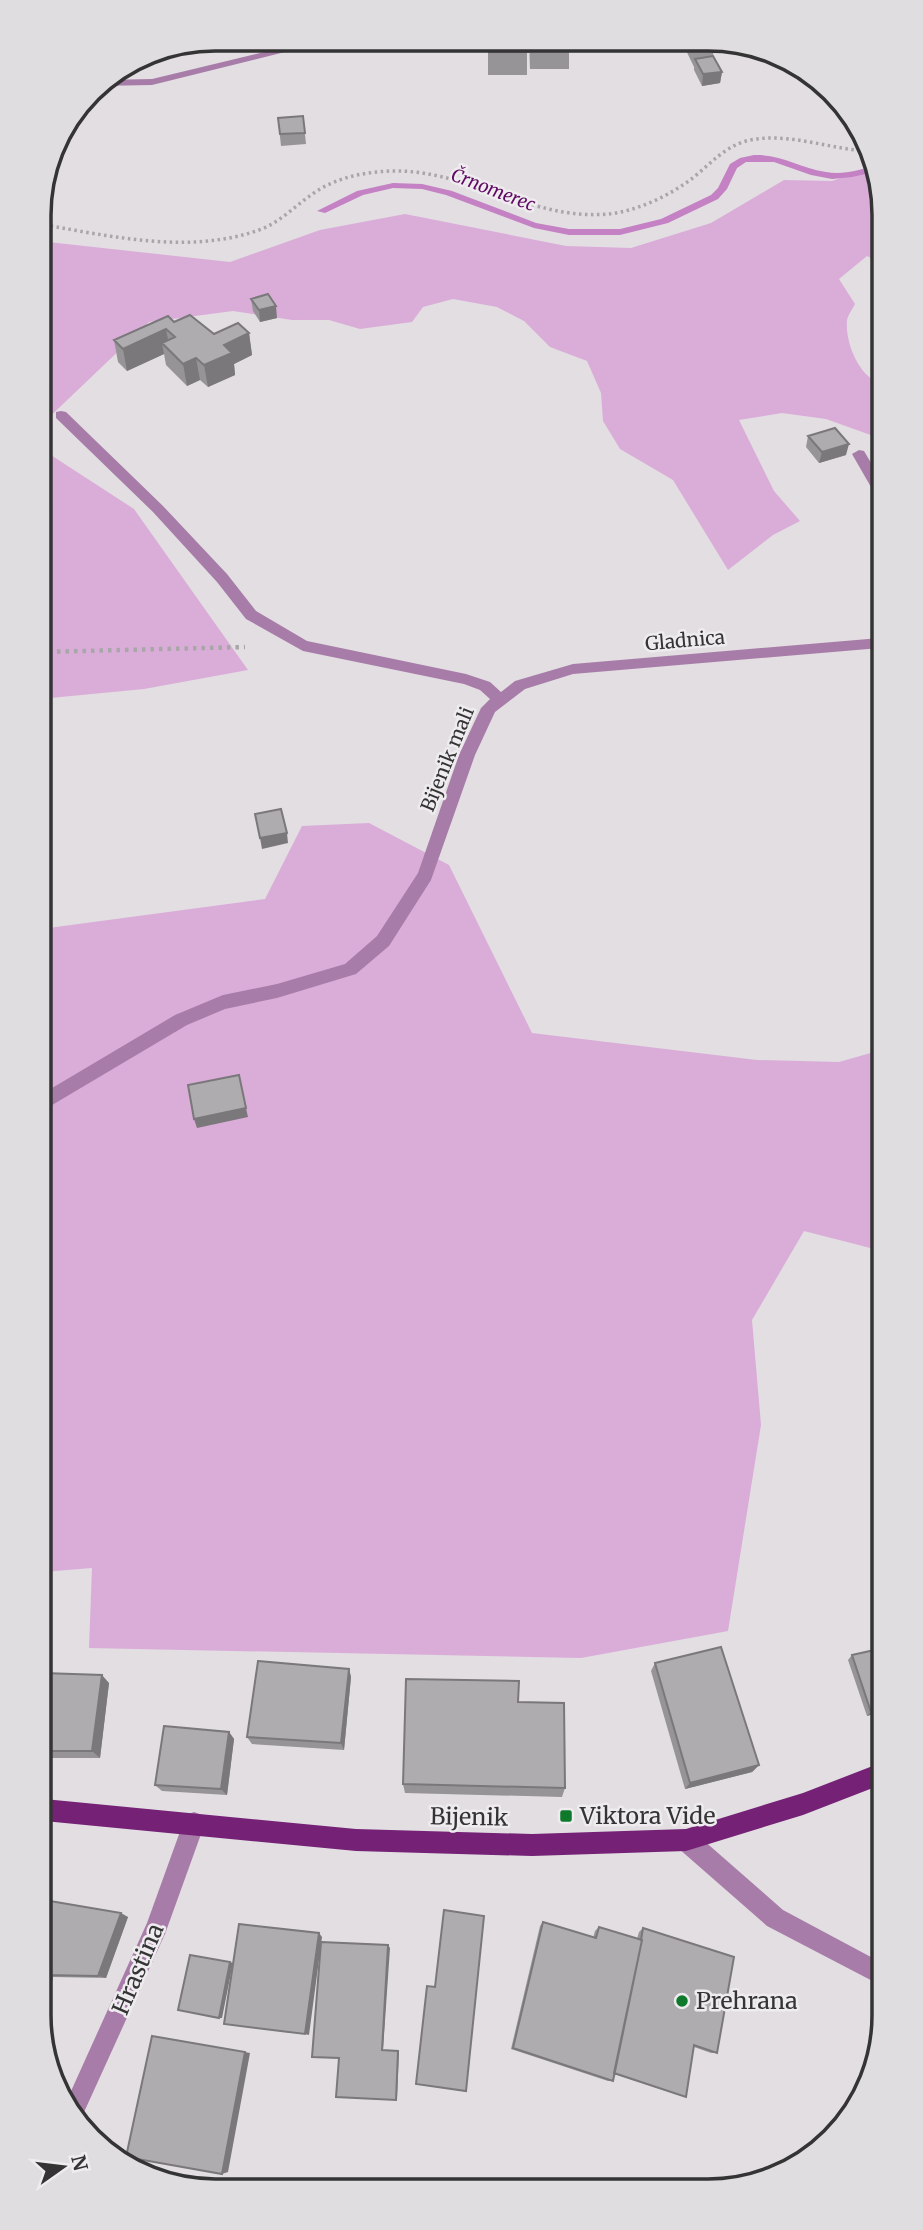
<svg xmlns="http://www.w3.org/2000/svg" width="923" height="2230" viewBox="0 0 923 2230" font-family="Merriweather,serif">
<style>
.green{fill:#daadd9}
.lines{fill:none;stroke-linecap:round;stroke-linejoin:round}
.stream{fill:#c481c4;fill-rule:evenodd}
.path-far1{stroke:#a9a6a9;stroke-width:3.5;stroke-dasharray:2.5 3.5;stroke-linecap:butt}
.path{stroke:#a9a6a9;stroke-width:4.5;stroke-dasharray:3.5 5;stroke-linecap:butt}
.minor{fill:#a87ca8;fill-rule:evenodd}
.major{fill:#742176;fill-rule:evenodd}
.wall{fill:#969496}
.shaded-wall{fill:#7a787a}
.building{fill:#afacaf;stroke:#7a787a;stroke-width:2}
.poi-dot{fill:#0e782b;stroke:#efecef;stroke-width:2.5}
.labels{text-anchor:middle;stroke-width:5;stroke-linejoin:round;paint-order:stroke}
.far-water-label{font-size:18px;font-style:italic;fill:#600b63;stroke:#efecef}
.street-label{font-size:19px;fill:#353435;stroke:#efecef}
.near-poi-label{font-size:23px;fill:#353435;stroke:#efecef;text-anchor:start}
.near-street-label{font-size:23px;fill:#353435;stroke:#efecef}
.rim{fill:none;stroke:#353435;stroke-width:3.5}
</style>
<rect width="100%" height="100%" fill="#e2dee2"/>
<path class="green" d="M 876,166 L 879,262 L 867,256 L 839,279 L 855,304 C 853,308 848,315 847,320 C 845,342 858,375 879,383 L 879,438 L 826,419 L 782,413 L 739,420 L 774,491 L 800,521 L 773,535 L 728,570 L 673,480 L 620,449 L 603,421 L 601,393 L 587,361 L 550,347 L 524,321 L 497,307 L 453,299 L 423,307 L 412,322 L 360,329 L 329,320 L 292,320 L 233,311 L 149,322 L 40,426 L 39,241 L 230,262 L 320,230 L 405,214 L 566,246 L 631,248 L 711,223 L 784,180 L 832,181 Z
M 40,448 L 134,509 L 248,670 L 144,689 L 40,699 Z
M 369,823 L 449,865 L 532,1033 L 757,1060 L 839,1062 L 881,1050 L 882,1251 L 804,1231 L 752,1320 L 761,1425 L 728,1631 L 581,1658 L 89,1648 L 92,1568 L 43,1572 L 41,929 L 265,899 L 302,826 Z"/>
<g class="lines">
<path class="stream" d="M 754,155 C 780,154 801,168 826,172 C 843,175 860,170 876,165 L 879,171 L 852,177 L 832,179 L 811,175 L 774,162 L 746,162 L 737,168 L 727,189 L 718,199 L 668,223 L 620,235 L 569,235 L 534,228 L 446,195 L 422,189 L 393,188 L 363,195 L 325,213 L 317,211 L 357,191 L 393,183 L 422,184 L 452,191 L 536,223 L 569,229 L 620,229 L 661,219 L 711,195 L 718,188 L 730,164 L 740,158 Z"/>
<path class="path-far1" d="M 39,224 C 111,236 188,255 259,230 C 279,223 294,207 311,195 C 334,178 363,172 391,171 C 467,169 532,221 608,214 C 638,211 671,195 694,177 C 711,163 725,147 746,141 C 786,131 828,149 867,151"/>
<path class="path" d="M 40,652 L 245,647"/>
<path class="minor" d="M 318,39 L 337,39 L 152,85 L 96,86 L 103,80 L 152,79 Z
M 61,411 L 66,412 L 163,506 L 227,574 L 256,611 L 307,641 L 466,674 L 490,682 L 501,692 L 515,681 L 573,664 L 880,638 L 880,648 L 573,674 L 525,689 L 495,712 L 475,755 L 431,880 L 389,946 L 356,974 L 277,998 L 225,1009 L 187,1025 L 42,1111 L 42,1094 L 175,1015 L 223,995 L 277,984 L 345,964 L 377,936 L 418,873 L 459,755 L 481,708 L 490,699 L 480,690 L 464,684 L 303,651 L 246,619 L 217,582 L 153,512 L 56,418 L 56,412 Z
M 859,450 L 864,451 L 880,478 L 880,496 L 875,494 L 852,454 Z
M 194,1812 L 202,1815 L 205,1823 L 165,1934 L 80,2121 L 67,2100 L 147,1923 L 186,1815 Z
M 686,1829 L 694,1832 L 783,1910 L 884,1964 L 884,1987 L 767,1926 L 678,1848 L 675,1840 L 678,1832 Z"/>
<path class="major" d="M 883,1762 L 883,1784 L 803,1815 L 686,1851 L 532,1856 L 356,1851 L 44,1821 L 44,1799 L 356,1829 L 532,1834 L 686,1829 L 803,1793 Z"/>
</g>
<path class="wall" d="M 488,40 L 527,40 L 527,75 L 488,75 Z
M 529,40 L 569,41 L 569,69 L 530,69 Z
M 662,41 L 714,42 L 713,57 L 722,72 L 720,83 L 702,86 L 694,70 L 694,67 L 682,42 L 663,44 Z
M 303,116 L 306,144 L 281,146 L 278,118 Z
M 251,299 L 277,318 L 260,322 L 253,311 Z
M 174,322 L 214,334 L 249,333 L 252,355 L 234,364 L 235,375 L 208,387 L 200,380 L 187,386 L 166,365 L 164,354 L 127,371 L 118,362 L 114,340 Z
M 808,436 L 846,455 L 819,463 L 806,447 Z
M 883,1648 L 883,1711 L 867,1716 L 848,1660 L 852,1655 Z
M 655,1663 L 759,1765 L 752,1772 L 685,1789 L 651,1671 Z
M 349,1669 L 351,1677 L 344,1750 L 252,1744 L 247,1737 Z
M 43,1673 L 109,1683 L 100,1758 L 44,1758 Z
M 518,1702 L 565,1788 L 562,1797 L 405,1793 L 403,1784 Z
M 229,1732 L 234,1739 L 227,1795 L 162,1791 L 155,1785 Z
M 44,1900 L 128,1917 L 106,1978 L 53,1977 L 44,2019 Z
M 543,1922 L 593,1938 L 595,1931 L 599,1927 L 637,1939 L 639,1932 L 643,1928 L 717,2053 L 711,2053 L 694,2047 L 686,2097 L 681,2096 L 614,2074 L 613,2081 L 608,2081 L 511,2049 L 540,1926 Z"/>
<path class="shaded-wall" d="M 722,72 L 720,83 L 702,86 L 703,74 Z
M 276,306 L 277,318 L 260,322 L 259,310 Z
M 166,329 L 170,350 L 162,343 L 164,354 L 127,371 L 123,349 Z
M 249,333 L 252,355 L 234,364 L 235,375 L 208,387 L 204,365 L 224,345 Z
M 196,358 L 200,380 L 187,386 L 183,364 Z
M 849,444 L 846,455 L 819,463 L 822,452 Z
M 287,833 L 288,843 L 262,849 L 260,838 Z
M 246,1108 L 248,1117 L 197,1128 L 194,1119 Z
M 349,1669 L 351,1677 L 344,1750 L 341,1743 Z
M 102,1675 L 109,1683 L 100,1758 L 92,1751 Z
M 883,1709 L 883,1711 L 867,1716 L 871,1712 Z
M 229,1732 L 234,1739 L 227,1795 L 221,1789 Z
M 759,1765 L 752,1772 L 685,1789 L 690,1783 Z
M 121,1913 L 128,1917 L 106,1978 L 98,1976 Z
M 319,1933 L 322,1937 L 309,2035 L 305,2034 Z
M 388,1945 L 390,1948 L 383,2050 L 382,2050 Z
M 230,1962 L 233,1963 L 222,2018 L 219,2018 Z
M 44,1975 L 53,1977 L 44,2019 Z
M 398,2051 L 399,2051 L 397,2099 L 396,2100 Z
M 245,2052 L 250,2053 L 228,2172 L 222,2174 Z"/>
<path class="building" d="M 488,40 L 527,40 L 528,52 L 489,52 Z
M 531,40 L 569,41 L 570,47 L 531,47 Z
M 695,42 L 714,42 L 715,43 L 696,45 Z
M 713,56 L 722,72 L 703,74 L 695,59 Z
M 303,116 L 305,133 L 280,134 L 278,118 Z
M 268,294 L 276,306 L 259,310 L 251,299 Z
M 190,315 L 214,334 L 238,323 L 249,333 L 224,345 L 232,353 L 204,365 L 196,358 L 183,364 L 162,343 L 175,337 L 166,329 L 123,349 L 114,340 L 168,316 L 174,322 Z
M 835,428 L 849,444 L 822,452 L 808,436 Z
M 281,809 L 287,833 L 260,838 L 255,814 Z
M 239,1075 L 246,1108 L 194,1119 L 188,1085 Z
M 721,1647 L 759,1765 L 690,1783 L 655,1663 Z
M 883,1648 L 883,1709 L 871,1712 L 852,1655 Z
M 258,1661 L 349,1669 L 341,1743 L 247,1737 Z
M 43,1673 L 102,1675 L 92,1751 L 44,1751 Z
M 406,1679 L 519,1681 L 518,1702 L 564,1703 L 565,1788 L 403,1784 Z
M 164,1726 L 229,1732 L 221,1789 L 155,1785 Z
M 44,1900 L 121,1913 L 98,1976 L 44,1975 Z
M 444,1910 L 484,1916 L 466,2091 L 416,2084 L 427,1986 L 435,1987 Z
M 543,1922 L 596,1938 L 599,1927 L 642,1940 L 613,2081 L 513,2048 Z
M 239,1924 L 319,1933 L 305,2034 L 224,2024 Z
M 643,1928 L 734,1957 L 717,2053 L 694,2045 L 686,2097 L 614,2073 L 642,1940 L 641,1940 Z
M 321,1942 L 388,1945 L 382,2050 L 398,2051 L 396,2100 L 336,2097 L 339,2058 L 312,2057 Z
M 190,1955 L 230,1962 L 219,2018 L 178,2010 Z
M 152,2036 L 245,2052 L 222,2174 L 126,2157 Z"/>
<g class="poi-dot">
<rect x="559" y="1809" width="14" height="14" rx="3.5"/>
<circle cx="682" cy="2001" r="7"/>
</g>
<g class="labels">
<g class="far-water-label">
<text transform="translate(493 190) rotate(21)" y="6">Črnomerec</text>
</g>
<g class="street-label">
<text transform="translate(685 640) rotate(-5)" y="7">Gladnica</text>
<text transform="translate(447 759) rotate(-68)" y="7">Bijenik mali</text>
</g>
<g class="near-poi-label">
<text x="580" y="1824">Viktora Vide</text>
<text x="696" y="2009">Prehrana</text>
</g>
<g class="near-street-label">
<text transform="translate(469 1817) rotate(1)" y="8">Bijenik</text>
<text transform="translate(138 1969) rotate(-67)" y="8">Hrastina</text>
</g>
</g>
<path d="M0 0H923V2230H0ZM215 51H708A164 164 0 0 1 872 215V2015A164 164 0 0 1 708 2179H215A164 164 0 0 1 51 2015V215A164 164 0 0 1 215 51Z" fill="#e0dde0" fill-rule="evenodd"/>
<path class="rim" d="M215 51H708A164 164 0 0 1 872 215V2015A164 164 0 0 1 708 2179H215A164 164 0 0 1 51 2015V215A164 164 0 0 1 215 51Z"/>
<g transform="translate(63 2167) rotate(76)" stroke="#efecef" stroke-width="5" paint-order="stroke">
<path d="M0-5L12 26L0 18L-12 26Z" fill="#353435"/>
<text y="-10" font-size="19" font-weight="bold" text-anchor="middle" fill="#353435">N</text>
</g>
</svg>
